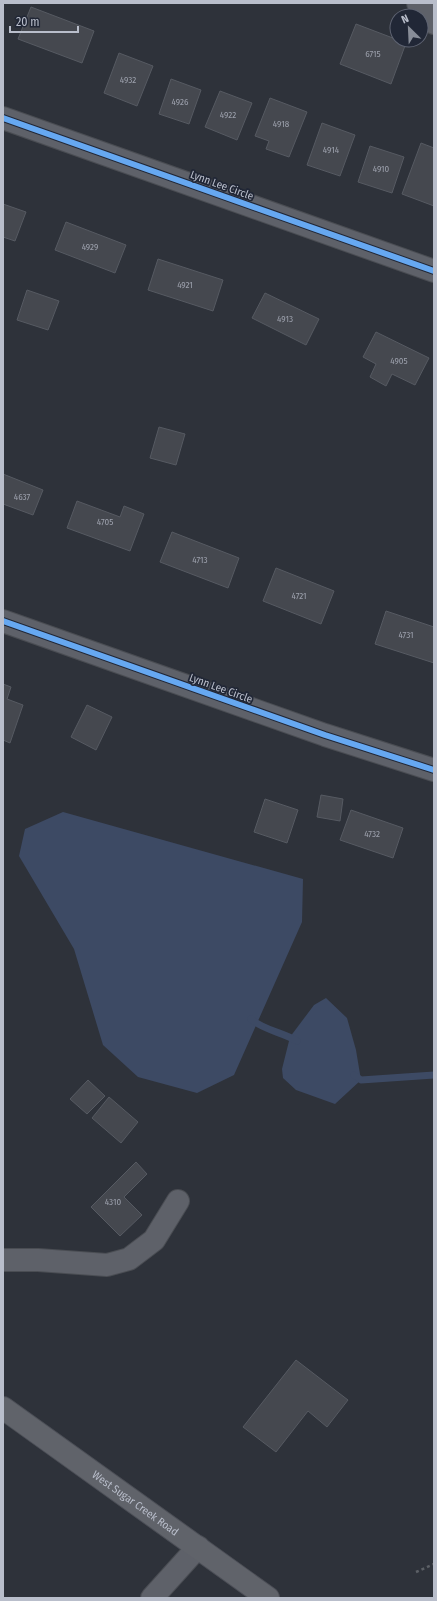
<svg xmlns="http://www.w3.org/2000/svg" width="437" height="1601" viewBox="0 0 437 1601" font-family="'Fira Sans Condensed',sans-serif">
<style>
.water{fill:#3d4a64}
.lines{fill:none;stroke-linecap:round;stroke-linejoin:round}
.stream{stroke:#3d4a64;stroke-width:7}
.building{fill:#45484f;stroke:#565a62}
.minor-casing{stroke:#4a4d53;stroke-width:24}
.major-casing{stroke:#4c4f57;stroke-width:24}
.path{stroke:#5c6066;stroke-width:2.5;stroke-dasharray:3 3;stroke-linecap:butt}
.minor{stroke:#5e6169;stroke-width:22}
.major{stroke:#60636a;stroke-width:22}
.cycleway-casing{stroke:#212736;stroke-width:8}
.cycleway{stroke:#66a8f1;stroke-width:6}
.labels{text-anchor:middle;stroke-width:3.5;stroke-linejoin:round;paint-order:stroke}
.number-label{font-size:9px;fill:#9ca0ac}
.street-label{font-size:11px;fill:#b9becb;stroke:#212736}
</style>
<rect width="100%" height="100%" fill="#2e323a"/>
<path class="water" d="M 63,812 L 303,879 L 302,922 L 234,1075 L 197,1093 L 138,1077 L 103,1045 L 74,949 L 19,856 L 25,829 Z
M 326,998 L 347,1018 L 356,1050 L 361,1080 L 335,1104 L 296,1090 L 283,1078 L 282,1069 L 290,1037 L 314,1005 Z"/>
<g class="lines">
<path class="stream" d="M 251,1019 C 263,1030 282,1032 297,1041
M 354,1075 L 361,1080 L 434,1075"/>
</g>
<path class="building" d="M 31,7 L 94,31 L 82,63 L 18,39 Z
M 356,24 L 406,43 L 391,84 L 340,64 Z
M 119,53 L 153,66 L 137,106 L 104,93 Z
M 171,79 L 201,90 L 189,124 L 159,114 Z
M 220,91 L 252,103 L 237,140 L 205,127 Z
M 270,98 L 307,112 L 289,157 L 266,149 L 269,141 L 255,136 Z
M 322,123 L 355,135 L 340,176 L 307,165 Z
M 421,143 L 434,148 L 434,206 L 402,194 Z
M 370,146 L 404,157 L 392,193 L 358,182 Z
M 3,204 L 26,212 L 15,241 L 3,237 Z
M 66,222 L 126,245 L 115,273 L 55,250 Z
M 158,259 L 223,280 L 213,311 L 148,290 Z
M 27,290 L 59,301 L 48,330 L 17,320 Z
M 265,293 L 319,319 L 306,345 L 252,318 Z
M 376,332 L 429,358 L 415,385 L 392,374 L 386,386 L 370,377 L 376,364 L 363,357 Z
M 159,427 L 185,434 L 176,465 L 150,458 Z
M 3,474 L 43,490 L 33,515 L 3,504 Z
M 77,501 L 120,517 L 124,506 L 144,514 L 130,551 L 67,528 Z
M 172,532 L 239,558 L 228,588 L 160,562 Z
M 276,568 L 334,591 L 321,624 L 263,601 Z
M 386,611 L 434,627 L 434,663 L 375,644 Z
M 3,684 L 11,687 L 7,699 L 23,705 L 10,743 L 3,740 Z
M 87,705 L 112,717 L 96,750 L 71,737 Z
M 321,795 L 343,799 L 340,821 L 317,817 Z
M 265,799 L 298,810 L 287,843 L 254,832 Z
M 351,810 L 403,828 L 393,858 L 340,840 Z
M 88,1080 L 105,1096 L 87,1114 L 70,1099 Z
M 109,1097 L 138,1122 L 121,1143 L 92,1118 Z
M 136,1162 L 147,1174 L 124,1197 L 142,1215 L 120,1236 L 91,1207 Z
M 296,1360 L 348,1400 L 327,1427 L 308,1411 L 276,1452 L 243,1427 Z"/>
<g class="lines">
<defs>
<path id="minor" d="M 418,3 L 434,23
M 3,118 L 434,271
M 3,621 L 325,735 L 434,770
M 3,1260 L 38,1260 L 107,1265 L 129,1259 L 154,1240 L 178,1201
M 152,1598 L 198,1547"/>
<g id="major">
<path id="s1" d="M 3,1408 L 268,1598"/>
</g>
</defs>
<use href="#minor" class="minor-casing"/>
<use href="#major" class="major-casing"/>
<path class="path" d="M 416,1572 L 434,1564"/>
<use href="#minor" class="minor"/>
<use href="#major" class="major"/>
<defs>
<path id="cycleway" d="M 3,118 L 434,271
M 3,621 L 325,735 L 434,770"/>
</defs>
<use href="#cycleway" class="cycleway-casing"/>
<use href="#cycleway" class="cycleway"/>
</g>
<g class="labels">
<g class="number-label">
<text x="373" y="57">6715</text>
<text x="128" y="83">4932</text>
<text x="180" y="105">4926</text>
<text x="228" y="118">4922</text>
<text x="281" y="127">4918</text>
<text x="331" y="153">4914</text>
<text x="381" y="172">4910</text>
<text x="90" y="250">4929</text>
<text x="185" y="288">4921</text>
<text x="285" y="322">4913</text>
<text x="399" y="364">4905</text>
<text x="22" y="500">4637</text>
<text x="105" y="525">4705</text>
<text x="200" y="563">4713</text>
<text x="299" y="599">4721</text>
<text x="406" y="638">4731</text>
<text x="372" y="837">4732</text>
<text x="113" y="1205">4310</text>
</g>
<g class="street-label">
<text transform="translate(222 185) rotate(20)" y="4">Lynn Lee Circle</text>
<text transform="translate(221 688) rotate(20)" y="4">Lynn Lee Circle</text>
<text dy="4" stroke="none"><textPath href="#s1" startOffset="163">West Sugar Creek Road</textPath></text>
</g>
</g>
<rect width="437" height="1601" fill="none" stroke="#b9becb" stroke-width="8"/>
<g transform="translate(409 28) rotate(336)"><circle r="19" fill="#212736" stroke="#5e6372"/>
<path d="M0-3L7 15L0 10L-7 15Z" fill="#888d98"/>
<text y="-6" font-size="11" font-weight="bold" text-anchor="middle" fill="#b9becb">N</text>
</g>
<path d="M10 26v6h68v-6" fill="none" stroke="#b9becb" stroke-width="2"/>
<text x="16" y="26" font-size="12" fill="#b9becb" stroke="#212736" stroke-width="3" paint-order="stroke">20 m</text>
</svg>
